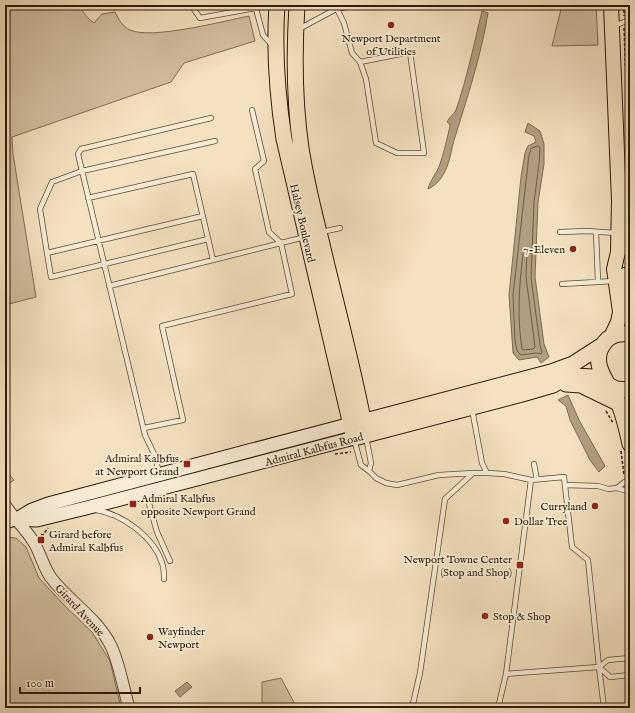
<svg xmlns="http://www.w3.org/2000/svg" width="635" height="713" viewBox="0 0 635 713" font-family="'IM FELL English',serif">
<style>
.green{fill:#d2bfa0;stroke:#7f6d54}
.water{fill:#b09e81;stroke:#7b6a51}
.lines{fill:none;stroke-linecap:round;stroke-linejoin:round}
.shore{stroke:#6e5c44;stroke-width:1}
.service-casing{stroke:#5e4c36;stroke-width:6}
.tertiary-casing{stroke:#5e4c36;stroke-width:13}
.secondary-casing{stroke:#2c1b08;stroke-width:15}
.primary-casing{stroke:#2c1b08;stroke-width:16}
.trunk-casing{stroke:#2c1b08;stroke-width:17}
.path{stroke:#2c1b08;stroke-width:1.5;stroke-dasharray:3 2;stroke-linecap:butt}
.service{stroke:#f8ecd5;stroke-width:4.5}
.tertiary{stroke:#f8ecd5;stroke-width:11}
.secondary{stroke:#f8ecd5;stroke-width:13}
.primary{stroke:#f4e1bf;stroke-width:14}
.trunk{stroke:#f4e1bf;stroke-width:15}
.poi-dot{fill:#8f2418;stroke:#f8ecd5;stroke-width:1.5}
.labels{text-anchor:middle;stroke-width:3.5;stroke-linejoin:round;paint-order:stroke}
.poi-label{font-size:11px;fill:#2c1b08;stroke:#f8ecd5;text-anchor:start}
.street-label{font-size:11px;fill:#2c1b08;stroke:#f8ecd5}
</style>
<rect width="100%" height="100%" fill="#f4e1bf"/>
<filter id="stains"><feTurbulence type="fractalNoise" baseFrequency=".005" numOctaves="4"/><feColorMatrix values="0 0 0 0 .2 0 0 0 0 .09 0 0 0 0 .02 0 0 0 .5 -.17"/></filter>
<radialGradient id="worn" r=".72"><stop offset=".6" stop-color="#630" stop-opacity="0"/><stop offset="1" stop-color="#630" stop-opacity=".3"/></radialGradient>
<path class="green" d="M 5,5 L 80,5 C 83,13 87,18 94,23 L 102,14 L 115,12 C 119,20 122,26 130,30 C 151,40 224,21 249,16 L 255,41 L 184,63 L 171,82 L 12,137 L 13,154 L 36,297 L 5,305 Z
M 562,5 L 596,5 L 598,45 L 552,46 Z
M 5,470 L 14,480 L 5,486 Z
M 5,537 L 16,538 L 26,547 L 39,578 L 63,604 L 92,632 L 110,661 L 121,708 L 5,708 Z
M 281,678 L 297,708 L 262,708 L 262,682 Z"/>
<path class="water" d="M 482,11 L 488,13 C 481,56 468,95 455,137 C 451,149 450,164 443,175 C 439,182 434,186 428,189 C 430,180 437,173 440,164 C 444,152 447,139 450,126 L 449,123 L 447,122 C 449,117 454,115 456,110 C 467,78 474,44 482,11 Z
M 528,123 L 540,131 L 544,144 L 544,164 L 538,202 L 535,277 L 544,344 L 549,357 L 541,363 L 537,357 L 519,360 L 513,353 L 509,295 L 521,177 L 525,153 L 528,146 L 536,142 L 534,136 L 525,132 Z
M 568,395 L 579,420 L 605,466 L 599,472 L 590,460 L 570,420 L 566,406 L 558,400 Z
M 187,682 L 192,687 L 180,697 L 175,691 Z"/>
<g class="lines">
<path class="shore" d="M 538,146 L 540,148 L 539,164 L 534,202 L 531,277 L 540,345 L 542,352 L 541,354 L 536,353 L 521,355 L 517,351 L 515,341 L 513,295 L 529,155 L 531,149 Z
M 525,252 L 527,254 L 526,277 L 535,347 L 533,349 L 523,350 L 522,349 C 517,317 519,286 523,254 Z"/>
<defs>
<path id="service" d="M 191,5 L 200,18 L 256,8
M 255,5 L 263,35 L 272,45
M 335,5 L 344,23 L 352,53 L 360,62 L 366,79 L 376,143 L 397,153 L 424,153 L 410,52 L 360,62
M 613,26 L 630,20
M 299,29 L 336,9 L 356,5
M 620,189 L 630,189
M 88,198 L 193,174 L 213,260
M 203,216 L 47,253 L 40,209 L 52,182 L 82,171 L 215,141
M 322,232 L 340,228
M 560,232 L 587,231 L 616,233
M 596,232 L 598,281
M 47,253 L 51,277 L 208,239
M 562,284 L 614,281
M 109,286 L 305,237
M 472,409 L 482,463 L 487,473 L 504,474 L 531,480 L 564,477 L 572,547 L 588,560 L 599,667 L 604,708
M 144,428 L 183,420 L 162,326 L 292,294 L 281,243 L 269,232 L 255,169 L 264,161 L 252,110
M 366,437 L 371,463 L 369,471
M 354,439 L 361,465 L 369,471 L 376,478 L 386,483 L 397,485 L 439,475 L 473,473
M 534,464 L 537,480
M 159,473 L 155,456 L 145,435 L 78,154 L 81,149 L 211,118
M 565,485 L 598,486 L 608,489 L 617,488 L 630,478
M 617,488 L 630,492
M 146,493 L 157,532 L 170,561
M 96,510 C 122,514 154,537 162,563 C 164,568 164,574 164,579
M 599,667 L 610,677 L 630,675
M 506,674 L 599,667 L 608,660 L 630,658
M 412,708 L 420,673 L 445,499 L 473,473 L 487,473
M 498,708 L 506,674 L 531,480"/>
<path id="tertiary" d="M 5,505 C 13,518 25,528 33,541 C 41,553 43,568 52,579 C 70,602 98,619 111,646 C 120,665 123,687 129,708"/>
<path id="secondary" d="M 17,519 L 32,510 L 48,504 L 351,424
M 5,522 L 15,519 L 37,520 L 86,508 L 354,438"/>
<path id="primary" d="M 625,275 L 630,303
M 611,337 L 618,322 L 620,312 L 614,269 L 618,252 L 619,201 L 611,5"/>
<path id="trunk" d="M 277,5 C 274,50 277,94 284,139 L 354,438 L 522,394 L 553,385 L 563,379 L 575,376 L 593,377 L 616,389 L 630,390
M 297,5 C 294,53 294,100 301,148 C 306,179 313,209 321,240 C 336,305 354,369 366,435
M 630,334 C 620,333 611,334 605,342 C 587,363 611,386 619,404 C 624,417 627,430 630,444
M 566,384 L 581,385 L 618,403
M 354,424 L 551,372 L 573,364 L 601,346"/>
</defs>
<use href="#service" class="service-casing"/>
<use href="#tertiary" class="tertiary-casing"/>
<use href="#secondary" class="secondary-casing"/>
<use href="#primary" class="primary-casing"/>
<use href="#trunk" class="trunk-casing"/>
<path class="path" d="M 624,5 L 624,16
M 624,28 L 626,80
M 606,411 L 613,423
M 621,451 L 624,475
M 335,454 L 351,452
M 626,497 L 630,516
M 41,535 L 43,535 L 48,528"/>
<use href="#service" class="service"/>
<use href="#tertiary" class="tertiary"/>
<use href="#secondary" class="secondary"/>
<use href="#primary" class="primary"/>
<use href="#trunk" class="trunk"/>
</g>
<g class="poi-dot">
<circle cx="391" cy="25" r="4"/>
<circle cx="573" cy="249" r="4"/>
<rect x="183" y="460" width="8" height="8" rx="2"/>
<rect x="129" y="500" width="8" height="8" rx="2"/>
<circle cx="595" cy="506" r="4"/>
<circle cx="506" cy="521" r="4"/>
<rect x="37" y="536" width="8" height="8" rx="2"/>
<rect x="516" y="561" width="8" height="8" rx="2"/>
<circle cx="485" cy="616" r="4"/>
<circle cx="150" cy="637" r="4"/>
</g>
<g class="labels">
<g class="poi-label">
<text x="391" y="42" text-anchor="middle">Newport Department<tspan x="391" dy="13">of Utilities</tspan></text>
<text x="565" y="253" text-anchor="end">7-Eleven</text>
<text x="179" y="462" text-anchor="end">Admiral Kalbfus<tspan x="179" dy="13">at Newport Grand</tspan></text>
<text x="141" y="502">Admiral Kalbfus<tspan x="141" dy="13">opposite Newport Grand</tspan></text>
<text x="587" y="510" text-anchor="end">Curryland</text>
<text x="514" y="525">Dollar Tree</text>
<text x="49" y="538">Girard before<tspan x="49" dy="13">Admiral Kalbfus</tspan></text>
<text x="512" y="563" text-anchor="end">Newport Towne Center<tspan x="512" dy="13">(Stop and Shop)</tspan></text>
<text x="493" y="620">Stop &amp; Shop</text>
<text x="158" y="635">Wayfinder<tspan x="158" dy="13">Newport</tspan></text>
</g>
<g class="street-label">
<text transform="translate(303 223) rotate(77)" y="4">Halsey Boulevard</text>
<text transform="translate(314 449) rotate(-15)" y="4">Admiral Kalbfus Road</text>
<text transform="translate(80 610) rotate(47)" y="4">Girard Avenue</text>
</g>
</g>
<rect width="635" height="713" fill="none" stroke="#f4e1bf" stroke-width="20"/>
<rect x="6" y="6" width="623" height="701" fill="none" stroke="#2c1b08" stroke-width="2"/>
<rect x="10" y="10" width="615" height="693" fill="none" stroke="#2c1b08"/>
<path d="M20 687v6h120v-6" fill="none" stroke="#2c1b08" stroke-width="2"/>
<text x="26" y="687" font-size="12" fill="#2c1b08" stroke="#f8ecd5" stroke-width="3" paint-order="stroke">100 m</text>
<rect width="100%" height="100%" filter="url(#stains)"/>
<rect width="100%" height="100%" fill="url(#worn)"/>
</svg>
